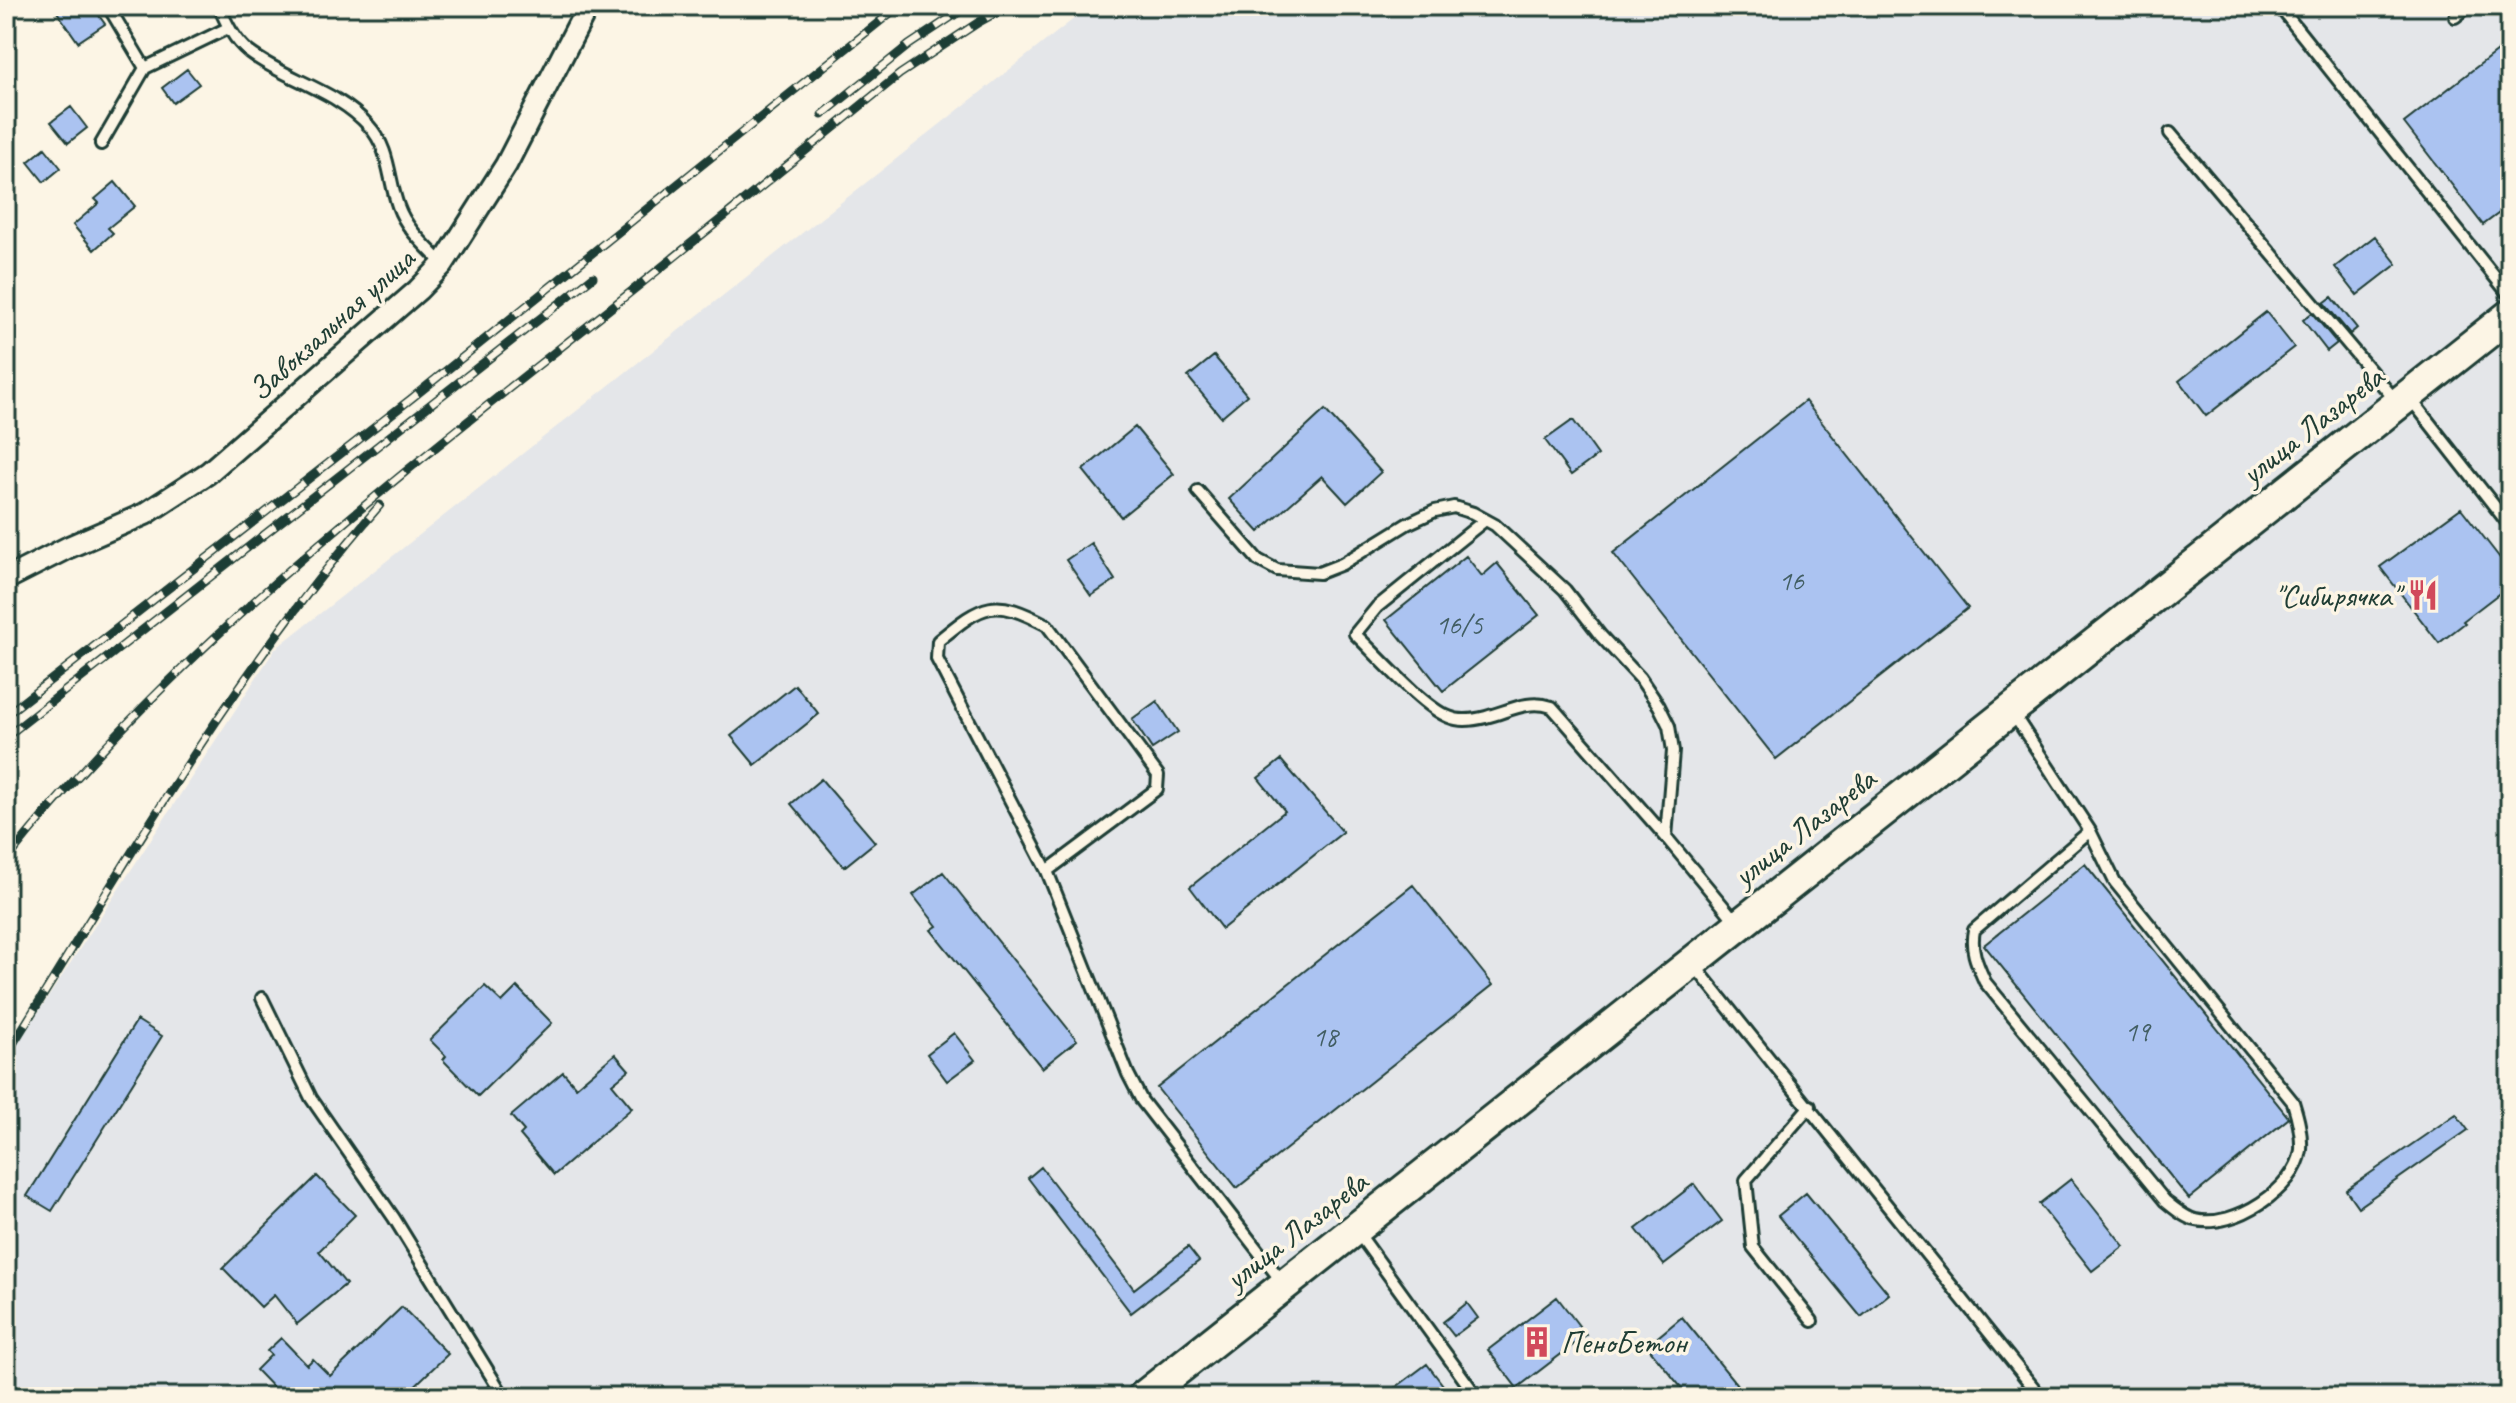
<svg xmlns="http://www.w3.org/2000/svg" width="2516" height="1403" viewBox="0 0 2516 1403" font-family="Caveat,sans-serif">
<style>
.built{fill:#e4e6e9}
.building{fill:#abc3f1;stroke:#1f3d34;stroke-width:2}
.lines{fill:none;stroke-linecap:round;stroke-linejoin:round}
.service-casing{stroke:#1f3d34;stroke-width:16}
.minor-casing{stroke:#1f3d34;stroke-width:26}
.secondary-casing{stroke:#1f3d34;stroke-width:36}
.service{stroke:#fcf5e5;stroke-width:10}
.minor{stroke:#fcf5e5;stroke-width:20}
.secondary{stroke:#fcf5e5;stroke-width:30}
.rail-casing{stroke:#1f3d34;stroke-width:9}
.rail{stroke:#fcf5e5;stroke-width:6;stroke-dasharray:18;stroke-linecap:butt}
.labels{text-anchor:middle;stroke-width:7;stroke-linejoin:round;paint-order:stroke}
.number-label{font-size:28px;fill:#425e63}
.street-label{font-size:32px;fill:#1f3d34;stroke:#fcf5e5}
.poi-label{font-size:32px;fill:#1f3d34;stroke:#fcf5e5;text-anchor:end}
</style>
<rect width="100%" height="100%" fill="#fcf5e5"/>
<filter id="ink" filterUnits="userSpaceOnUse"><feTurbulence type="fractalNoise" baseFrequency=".0125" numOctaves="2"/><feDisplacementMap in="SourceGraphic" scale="16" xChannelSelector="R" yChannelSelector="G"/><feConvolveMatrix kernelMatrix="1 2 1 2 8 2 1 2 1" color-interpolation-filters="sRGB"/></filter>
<g filter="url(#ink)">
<path class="built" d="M 1090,6 L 2510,6 L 2510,1397 L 6,1397 L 6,1062 L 275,649 Z"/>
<path class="building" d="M 53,6 L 92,6 L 105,24 L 78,42 Z
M 2510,41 L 2510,205 L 2483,225 L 2404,123 Z
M 187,69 L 199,84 L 173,103 L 162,88 Z
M 71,107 L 87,128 L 68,143 L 51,122 Z
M 45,148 L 61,168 L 44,182 L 28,162 Z
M 115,182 L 135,206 L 108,228 L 113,233 L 94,250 L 73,225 L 99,203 L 95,199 Z
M 2375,236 L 2397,264 L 2357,295 L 2335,267 Z
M 2332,297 L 2357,328 L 2350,334 L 2324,303 Z
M 2266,312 L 2294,347 L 2206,416 L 2179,381 Z
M 2312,313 L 2337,343 L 2327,351 L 2303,320 Z
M 1214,356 L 1247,395 L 1221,417 L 1188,377 Z
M 1805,401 L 1968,608 L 1776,759 L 1613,553 Z
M 1325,410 L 1381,472 L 1347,503 L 1322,476 L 1259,532 L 1229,499 Z
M 1573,420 L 1598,455 L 1571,475 L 1545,440 Z
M 1135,427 L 1174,474 L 1121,517 L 1083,470 Z
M 2461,508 L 2510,571 L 2510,585 L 2463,621 L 2465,623 L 2439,643 L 2380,567 Z
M 1091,543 L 1115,580 L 1091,596 L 1066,560 Z
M 1466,556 L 1482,576 L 1497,563 L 1539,615 L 1443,691 L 1386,620 Z
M 795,685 L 819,714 L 755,765 L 731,736 Z
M 1157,701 L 1178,732 L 1152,749 L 1132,719 Z
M 1281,760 L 1343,832 L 1222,929 L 1190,887 L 1285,811 L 1258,778 Z
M 821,779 L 875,842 L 844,867 L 791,804 Z
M 2085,864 L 2289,1118 L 2189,1199 L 1984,945 Z
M 943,872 L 1077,1040 L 1042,1068 L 931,930 L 937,926 L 913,895 Z
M 1413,885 L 1493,985 L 1237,1188 L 1157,1088 Z
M 485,986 L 502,1002 L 517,987 L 552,1023 L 478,1096 L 443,1060 L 446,1056 L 430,1040 Z
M 137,1020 L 162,1036 L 52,1211 L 27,1196 Z
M 954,1033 L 975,1060 L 947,1081 L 927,1054 Z
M 615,1054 L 629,1070 L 612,1084 L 632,1108 L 554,1175 L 520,1135 L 524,1131 L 511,1116 L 563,1072 L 576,1087 Z
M 2456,1114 L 2468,1130 L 2358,1207 L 2346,1190 Z
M 1041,1167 L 1134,1289 L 1188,1247 L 1199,1261 L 1131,1313 L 1028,1178 Z
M 317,1176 L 355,1215 L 319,1251 L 346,1284 L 297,1324 L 274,1295 L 261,1307 L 223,1268 Z
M 2071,1179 L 2124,1246 L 2092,1271 L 2039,1204 Z
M 1694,1184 L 1722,1221 L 1664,1265 L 1636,1229 Z
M 1806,1193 L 1889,1294 L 1861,1317 L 1778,1216 Z
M 1557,1297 L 1586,1335 L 1517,1388 L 1488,1350 Z
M 1467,1303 L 1478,1318 L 1454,1336 L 1443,1322 Z
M 402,1307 L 448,1354 L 403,1397 L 282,1397 L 256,1370 L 271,1355 L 267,1351 L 281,1338 L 307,1365 L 313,1359 L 330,1376 Z
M 1682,1317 L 1747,1397 L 1689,1397 L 1647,1346 Z
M 1427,1364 L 1452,1397 L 1383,1397 Z"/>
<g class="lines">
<defs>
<path id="service" d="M 108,6 L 145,68
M 219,6 C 226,23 234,40 249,52 C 286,80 337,90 369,126 C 390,149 388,178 398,206 C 406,229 426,246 443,264
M 2279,6 L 2510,296
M 2455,17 L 2469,6
M 2170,133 L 2396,401
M 101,144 L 145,68 L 228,28
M 2410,398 L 2510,526
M 1198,491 L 1258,560 L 1277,570 L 1319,573 L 1342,564 L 1407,524 L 1435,511 L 1454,507 L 1473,513 L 1495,525 L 1565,590 L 1600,635 L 1640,678 L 1659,706 L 1669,726 L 1673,751 L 1666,837 L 1737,923
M 1485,520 L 1377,607 L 1355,634 C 1377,655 1424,708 1449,717 C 1460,722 1474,720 1486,717 C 1510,711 1527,699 1552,707 L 1666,837
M 2012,712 L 2090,831 L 2115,882 L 2293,1102 C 2298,1118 2302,1133 2301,1150 C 2296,1189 2234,1229 2196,1220 C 2185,1218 2174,1208 2165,1201 L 1985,982 C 1977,964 1970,950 1974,930 L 2090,831
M 1047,871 L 1157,789 L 1158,775 L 1047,625 C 994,597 984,603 938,641 L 937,659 L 1047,871 L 1128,1074 L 1142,1101 L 1283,1283
M 1694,965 L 2041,1397
M 262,998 L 311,1098 L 394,1218 L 504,1397
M 1810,1106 L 1746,1180 L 1753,1247 L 1812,1321
M 1356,1230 L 1477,1397"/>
<path id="minor" d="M 6,579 L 69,547 L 145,514 L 208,473 L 418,290 L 443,264 L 506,165 L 588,6"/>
<path id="secondary" d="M 1143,1397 L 2510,315"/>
</defs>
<use href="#service" class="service-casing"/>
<use href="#minor" class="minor-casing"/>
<use href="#secondary" class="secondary-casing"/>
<use href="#service" class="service"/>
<use href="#minor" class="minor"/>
<use href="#secondary" class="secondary"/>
<defs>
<path id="rail" d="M 822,115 L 909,45 L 968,6
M 6,715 L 412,398 L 899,6
M 6,737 L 593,277
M 6,861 C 165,661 370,498 570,340 C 681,253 790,163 900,74 L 979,22 L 1008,6
M 6,1055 C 124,867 234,672 380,505"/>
</defs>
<use href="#rail" class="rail-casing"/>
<use href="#rail" class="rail"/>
</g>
</g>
<defs>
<symbol id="restaurant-bare" viewBox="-9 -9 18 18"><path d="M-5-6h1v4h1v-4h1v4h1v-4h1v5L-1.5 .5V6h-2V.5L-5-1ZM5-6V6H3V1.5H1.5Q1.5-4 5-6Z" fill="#d1495b" stroke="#fcf5e5" stroke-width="2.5" paint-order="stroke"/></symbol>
<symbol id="building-bare" viewBox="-9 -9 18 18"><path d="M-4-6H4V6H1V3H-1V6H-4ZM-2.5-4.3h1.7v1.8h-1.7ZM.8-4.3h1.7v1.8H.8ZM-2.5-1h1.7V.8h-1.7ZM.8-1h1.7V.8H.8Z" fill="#d1495b" stroke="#fcf5e5" stroke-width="2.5" paint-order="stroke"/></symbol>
</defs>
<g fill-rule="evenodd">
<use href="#restaurant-bare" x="2401" y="573" width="44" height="44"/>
<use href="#building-bare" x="1515" y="1320" width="44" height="44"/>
</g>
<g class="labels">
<g class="number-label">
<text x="1791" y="590">16</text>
<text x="1459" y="634">16/5</text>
<text x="2137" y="1041">19</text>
<text x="1325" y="1046">18</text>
</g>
<g class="street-label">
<text transform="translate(331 324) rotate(-42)" y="11">Завокзальная улица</text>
<text transform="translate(2312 425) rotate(-38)" y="11">улица Лазарева</text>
<text transform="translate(1804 827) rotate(-38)" y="11">улица Лазарева</text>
<text transform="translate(1296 1230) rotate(-38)" y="11">улица Лазарева</text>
</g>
<g class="poi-label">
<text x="2399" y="606">"Сибирячка"</text>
<text x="1561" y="1353" text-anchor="start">ПеноБетон</text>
</g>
</g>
<rect width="2516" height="1403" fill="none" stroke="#fcf5e5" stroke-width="32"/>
<rect x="16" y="16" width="2484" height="1371" fill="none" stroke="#1f3d34" stroke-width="3" filter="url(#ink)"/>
</svg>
